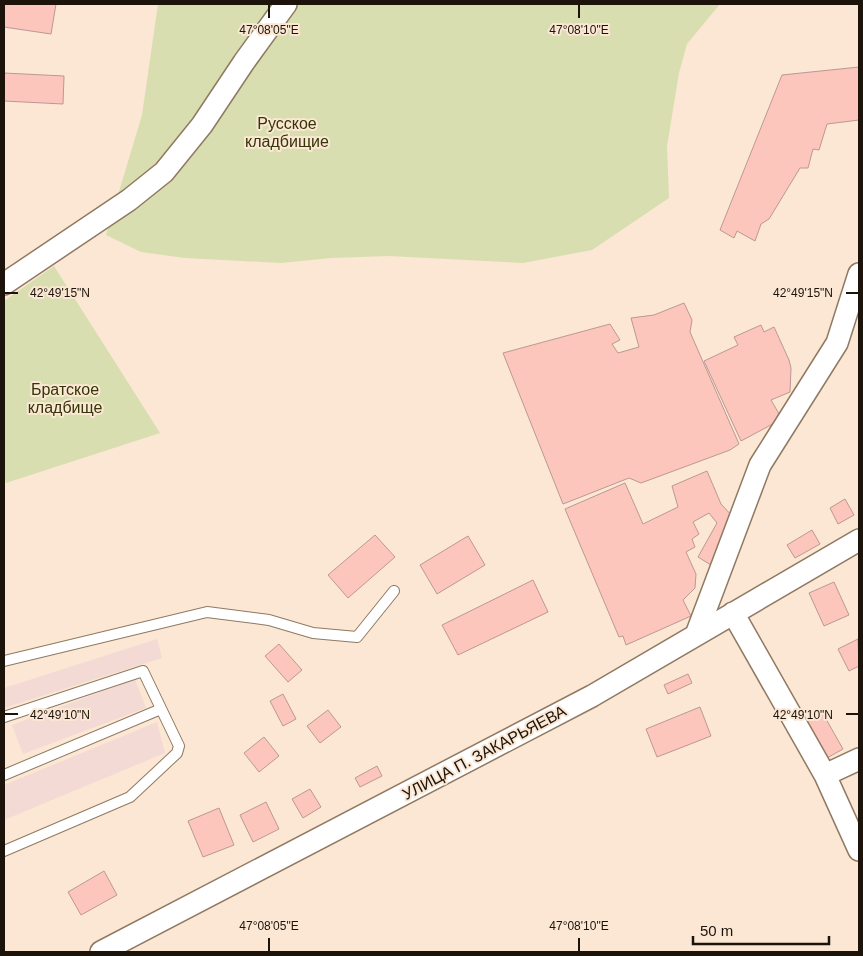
<svg xmlns="http://www.w3.org/2000/svg" width="863" height="956" viewBox="0 0 863 956" font-family="Helvetica,sans-serif">
<style>
.industrial{fill:#f4dad5}
.green{fill:#d8deb0}
.building{fill:#fcc6bd;stroke:#bc9893}
.lines{fill:none;stroke-linecap:round;stroke-linejoin:round}
.service-casing{stroke:#8f7962;stroke-width:12}
.minor-casing{stroke:#8f7962;stroke-width:24}
.service{stroke:#fff;stroke-width:10}
.minor{stroke:#fff;stroke-width:21}
.ticks{fill:none;stroke:#1c140b;stroke-width:2}
.labels{text-anchor:middle;stroke-width:4;stroke-linejoin:round;paint-order:stroke}
.park-label{font-size:16px;fill:#333607;stroke:#fbe7d3}
.street-label{font-size:16px;fill:#1c140b;stroke:#fbe7d3}
.ticks-label{font-size:12px;text-anchor:middle;fill:#1c140b;stroke:#fbe7d3;stroke-width:4;stroke-linejoin:round;paint-order:stroke}
</style>
<rect width="100%" height="100%" fill="#fbe7d3"/>
<path class="industrial" d="M 157,639 L 162,658 L 4,708 L 4,688 Z
M 135,679 L 146,708 L 23,754 L 12,725 Z
M 157,722 L 165,753 L 4,820 L 4,785 Z"/>
<path class="green" d="M 158,4 L 720,4 L 687,44 L 679,73 L 667,146 L 669,198 L 592,250 L 523,263 L 389,256 L 331,258 L 281,263 L 185,258 L 141,252 L 106,235 L 142,115 Z
M 54,266 L 160,433 L 6,483 L 4,472 L 4,301 Z"/>
<path class="building" d="M 4,4 L 56,4 L 51,34 L 4,27 Z
M 859,67 L 859,120 L 827,124 L 819,150 L 813,149 L 808,168 L 800,168 L 769,219 L 761,224 L 755,241 L 737,231 L 734,238 L 720,230 L 782,75 Z
M 4,73 L 64,76 L 63,104 L 4,101 Z
M 684,303 L 692,320 L 690,332 L 739,444 L 730,450 L 641,483 L 629,478 L 563,504 L 503,353 L 610,324 L 620,340 L 612,344 L 618,353 L 639,347 L 631,318 L 654,315 Z
M 761,325 L 764,332 L 774,327 L 789,360 L 791,368 L 790,392 L 771,400 L 782,419 L 741,441 L 704,361 L 738,345 L 734,337 Z
M 707,471 L 721,504 L 735,519 L 711,565 L 698,557 L 717,523 L 709,513 L 693,522 L 699,534 L 692,539 L 695,547 L 686,552 L 696,574 L 695,588 L 683,600 L 691,616 L 626,645 L 623,636 L 619,637 L 565,509 L 625,483 L 643,524 L 678,507 L 672,486 Z
M 845,499 L 854,515 L 838,524 L 830,508 Z
M 812,530 L 820,544 L 795,558 L 787,545 Z
M 375,535 L 395,557 L 348,598 L 328,575 Z
M 468,536 L 485,565 L 437,594 L 420,565 Z
M 533,580 L 548,612 L 458,655 L 442,625 Z
M 834,582 L 849,615 L 824,626 L 809,593 Z
M 858,639 L 859,666 L 849,671 L 838,649 Z
M 279,644 L 302,670 L 288,682 L 265,656 Z
M 688,674 L 692,683 L 668,694 L 664,685 Z
M 283,694 L 296,719 L 283,726 L 270,701 Z
M 700,707 L 711,736 L 657,757 L 646,729 Z
M 328,710 L 341,727 L 320,743 L 307,726 Z
M 822,712 L 843,749 L 827,758 L 806,720 Z
M 264,737 L 279,756 L 259,772 L 244,753 Z
M 377,766 L 382,776 L 360,787 L 355,778 Z
M 310,789 L 321,807 L 303,818 L 292,799 Z
M 266,802 L 279,829 L 253,842 L 240,815 Z
M 219,808 L 234,845 L 203,857 L 188,821 Z
M 104,871 L 117,895 L 81,915 L 68,892 Z"/>
<g class="lines">
<defs>
<path id="service" d="M 4,661 L 207,612 L 269,620 L 313,633 L 357,637 L 394,591
M 4,717 L 143,671 L 179,746 L 177,753 L 130,797 L 4,851
M 4,775 L 161,709"/>
<path id="minor" d="M 4,284 L 129,200 L 164,172 L 202,125 L 244,62 L 286,4
M 733,613 L 825,775 L 859,850
M 696,635 L 760,465 L 837,343 L 859,274
M 825,775 L 859,759
M 101,952 L 592,696 L 859,540"/>
</defs>
<use href="#service" class="service-casing"/>
<use href="#minor" class="minor-casing"/>
<use href="#service" class="service"/>
<use href="#minor" class="minor"/>
</g>
<path class="ticks" d="M 269,5 L 269,18M 579,5 L 579,18M 5,293 L 18,293M 846,293 L 858,293M 5,714 L 18,714M 846,714 L 858,714M 269,938 L 269,951M 579,938 L 579,951"/>
<g class="labels">
<g class="park-label">
<text x="287" y="129">Русское<tspan x="287" dy="18">кладбищие</tspan></text>
<text x="65" y="395">Братское<tspan x="65" dy="18">кладбище</tspan></text>
</g>
<g class="street-label">
<text transform="translate(484 752) rotate(-28)" y="6">УЛИЦА П. ЗАКАРЬЯЕВА</text>
</g>
</g>
<g class="ticks-label">
<text x="269" y="34">47°08'05"E</text>
<text x="579" y="34">47°08'10"E</text>
<text x="60" y="297">42°49'15"N</text>
<text x="803" y="297">42°49'15"N</text>
<text x="60" y="719">42°49'10"N</text>
<text x="803" y="719">42°49'10"N</text>
<text x="269" y="930">47°08'05"E</text>
<text x="579" y="930">47°08'10"E</text>
</g>
<rect width="863" height="956" fill="none" stroke="#1c140b" stroke-width="10"/>
<path d="M693 936v8h136v-8" fill="none" stroke="#1c140b" stroke-width="2.5"/>
<text x="700" y="936" font-size="15" fill="#1c140b" stroke="#fbe7d3" stroke-width="4" paint-order="stroke">50 m</text>
</svg>
